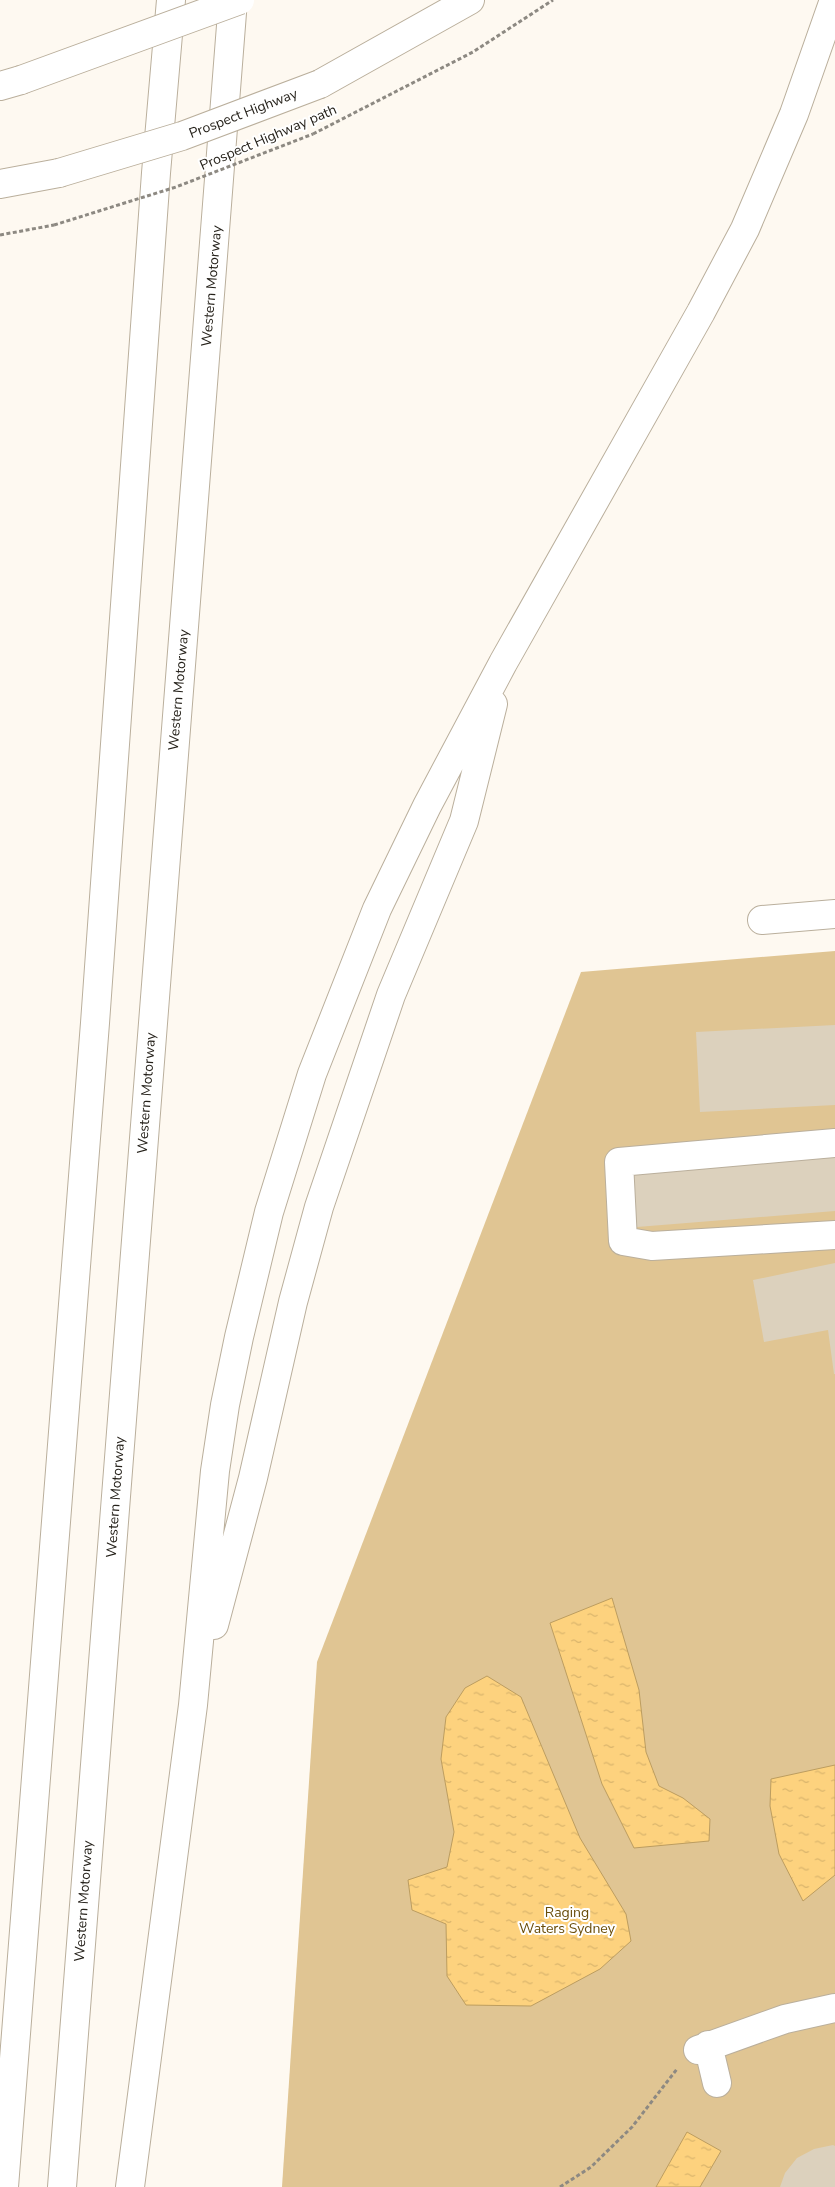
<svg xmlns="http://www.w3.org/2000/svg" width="835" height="2187" viewBox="0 0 835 2187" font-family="'Nunito Sans',sans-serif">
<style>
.green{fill:#e0c593}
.water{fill:url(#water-ripples);stroke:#bc9d60}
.building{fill:#dcd1bd}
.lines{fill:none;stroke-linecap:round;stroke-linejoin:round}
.minor-casing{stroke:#baaf9c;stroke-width:30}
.major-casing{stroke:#baaf9c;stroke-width:30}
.highway-casing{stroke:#baaf9c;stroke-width:30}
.path{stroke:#8d8982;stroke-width:3;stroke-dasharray:4 2.5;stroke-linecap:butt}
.minor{stroke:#fff;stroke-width:28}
.major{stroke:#fff;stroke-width:28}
.highway{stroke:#fff;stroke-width:28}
.major-bridge-casing{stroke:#baaf9c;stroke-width:30;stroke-linecap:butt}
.path-bridge{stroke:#8d8982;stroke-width:3;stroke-dasharray:4 2.5;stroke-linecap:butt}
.major-bridge{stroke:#fff;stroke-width:28}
.labels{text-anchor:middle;stroke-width:4;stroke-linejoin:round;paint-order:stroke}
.street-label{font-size:14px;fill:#25211a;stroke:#fff}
.park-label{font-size:14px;fill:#6a4e0b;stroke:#fff}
</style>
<defs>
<pattern id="water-ripples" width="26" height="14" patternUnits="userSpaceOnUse" patternTransform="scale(1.25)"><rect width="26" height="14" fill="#fdd27e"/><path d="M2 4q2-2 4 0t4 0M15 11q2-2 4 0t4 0" fill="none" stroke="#d9b46c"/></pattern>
</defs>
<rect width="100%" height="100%" fill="#fef9f1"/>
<path class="green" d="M 835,951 L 835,2187 L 282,2187 L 317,1662 L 581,972 Z"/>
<path class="water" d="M 612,1598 L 639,1690 L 646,1752 L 659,1786 L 683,1798 L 710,1819 L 709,1841 L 634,1848 L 602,1784 L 550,1623 Z
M 487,1676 L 521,1697 L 580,1838 L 626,1914 L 631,1941 L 600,1969 L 531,2006 L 466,2005 L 447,1976 L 446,1924 L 412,1910 L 408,1880 L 447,1867 L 454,1832 L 441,1759 L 446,1717 L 465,1688 Z
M 835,1765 L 835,1875 L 803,1901 L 779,1854 L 770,1806 L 771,1779 Z
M 687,2132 L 721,2151 L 700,2187 L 656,2187 Z"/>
<path class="building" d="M 835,1025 L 835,1105 L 700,1112 L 696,1032 Z
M 835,1156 L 835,1211 L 637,1227 L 632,1173 Z
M 835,1263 L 835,1374 L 834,1374 L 828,1330 L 764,1342 L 753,1280 Z
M 833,2145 L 835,2146 L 835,2187 L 780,2187 L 785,2173 L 797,2158 L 814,2149 Z"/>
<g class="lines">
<defs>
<path id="minor" d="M 762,920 L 835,914
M 835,1143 L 619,1162 L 623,1241 L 652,1246 L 835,1235
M 708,2045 L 717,2083
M 698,2050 L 785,2019 L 835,2008"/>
<path id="major" d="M 320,84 L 470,0
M 0,86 L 21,80
M 0,184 L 59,173"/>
<path id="highway" d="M 214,1625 L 253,1478 L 293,1302 L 319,1207 L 391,995 L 464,821 L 493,704
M 4,2187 L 95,1023 L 156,173 L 171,0
M 62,2187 L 233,0
M 130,2187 L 193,1705 L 215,1471 L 225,1405 L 239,1337 L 269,1212 L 312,1074 L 377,909 L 427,806 L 503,663 L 701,312 L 745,229 L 794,114 L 834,0"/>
</defs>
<use href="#minor" class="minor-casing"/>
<use href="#major" class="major-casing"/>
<use href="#highway" class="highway-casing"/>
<path class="path" d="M 313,134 L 473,52 L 553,0
M 0,235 L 54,225
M 560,2187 L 591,2167 L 632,2127 L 677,2069"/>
<use href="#minor" class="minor"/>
<use href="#major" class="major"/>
<use href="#highway" class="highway"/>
<defs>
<path id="major-bridge" d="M 21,80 L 240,0
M 59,173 L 182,136 L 320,84"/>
</defs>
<use href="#major-bridge" class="major-bridge-casing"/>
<path class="path-bridge" d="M 54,225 L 176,187 L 313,134"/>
<use href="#major-bridge" class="major-bridge"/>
</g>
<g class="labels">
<g class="street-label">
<text transform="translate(243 113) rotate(-21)" y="5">Prospect Highway</text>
<text transform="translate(268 137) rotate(-23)" y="5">Prospect Highway path</text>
<text transform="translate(211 286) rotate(-85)" y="5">Western Motorway</text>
<text transform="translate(178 690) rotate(-85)" y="5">Western Motorway</text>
<text transform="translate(146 1093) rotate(-86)" y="5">Western Motorway</text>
<text transform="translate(115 1497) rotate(-86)" y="5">Western Motorway</text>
<text transform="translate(83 1901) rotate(-86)" y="5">Western Motorway</text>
</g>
<g class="park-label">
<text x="567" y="1917">Raging<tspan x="567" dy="16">Waters Sydney</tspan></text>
</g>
</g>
</svg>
